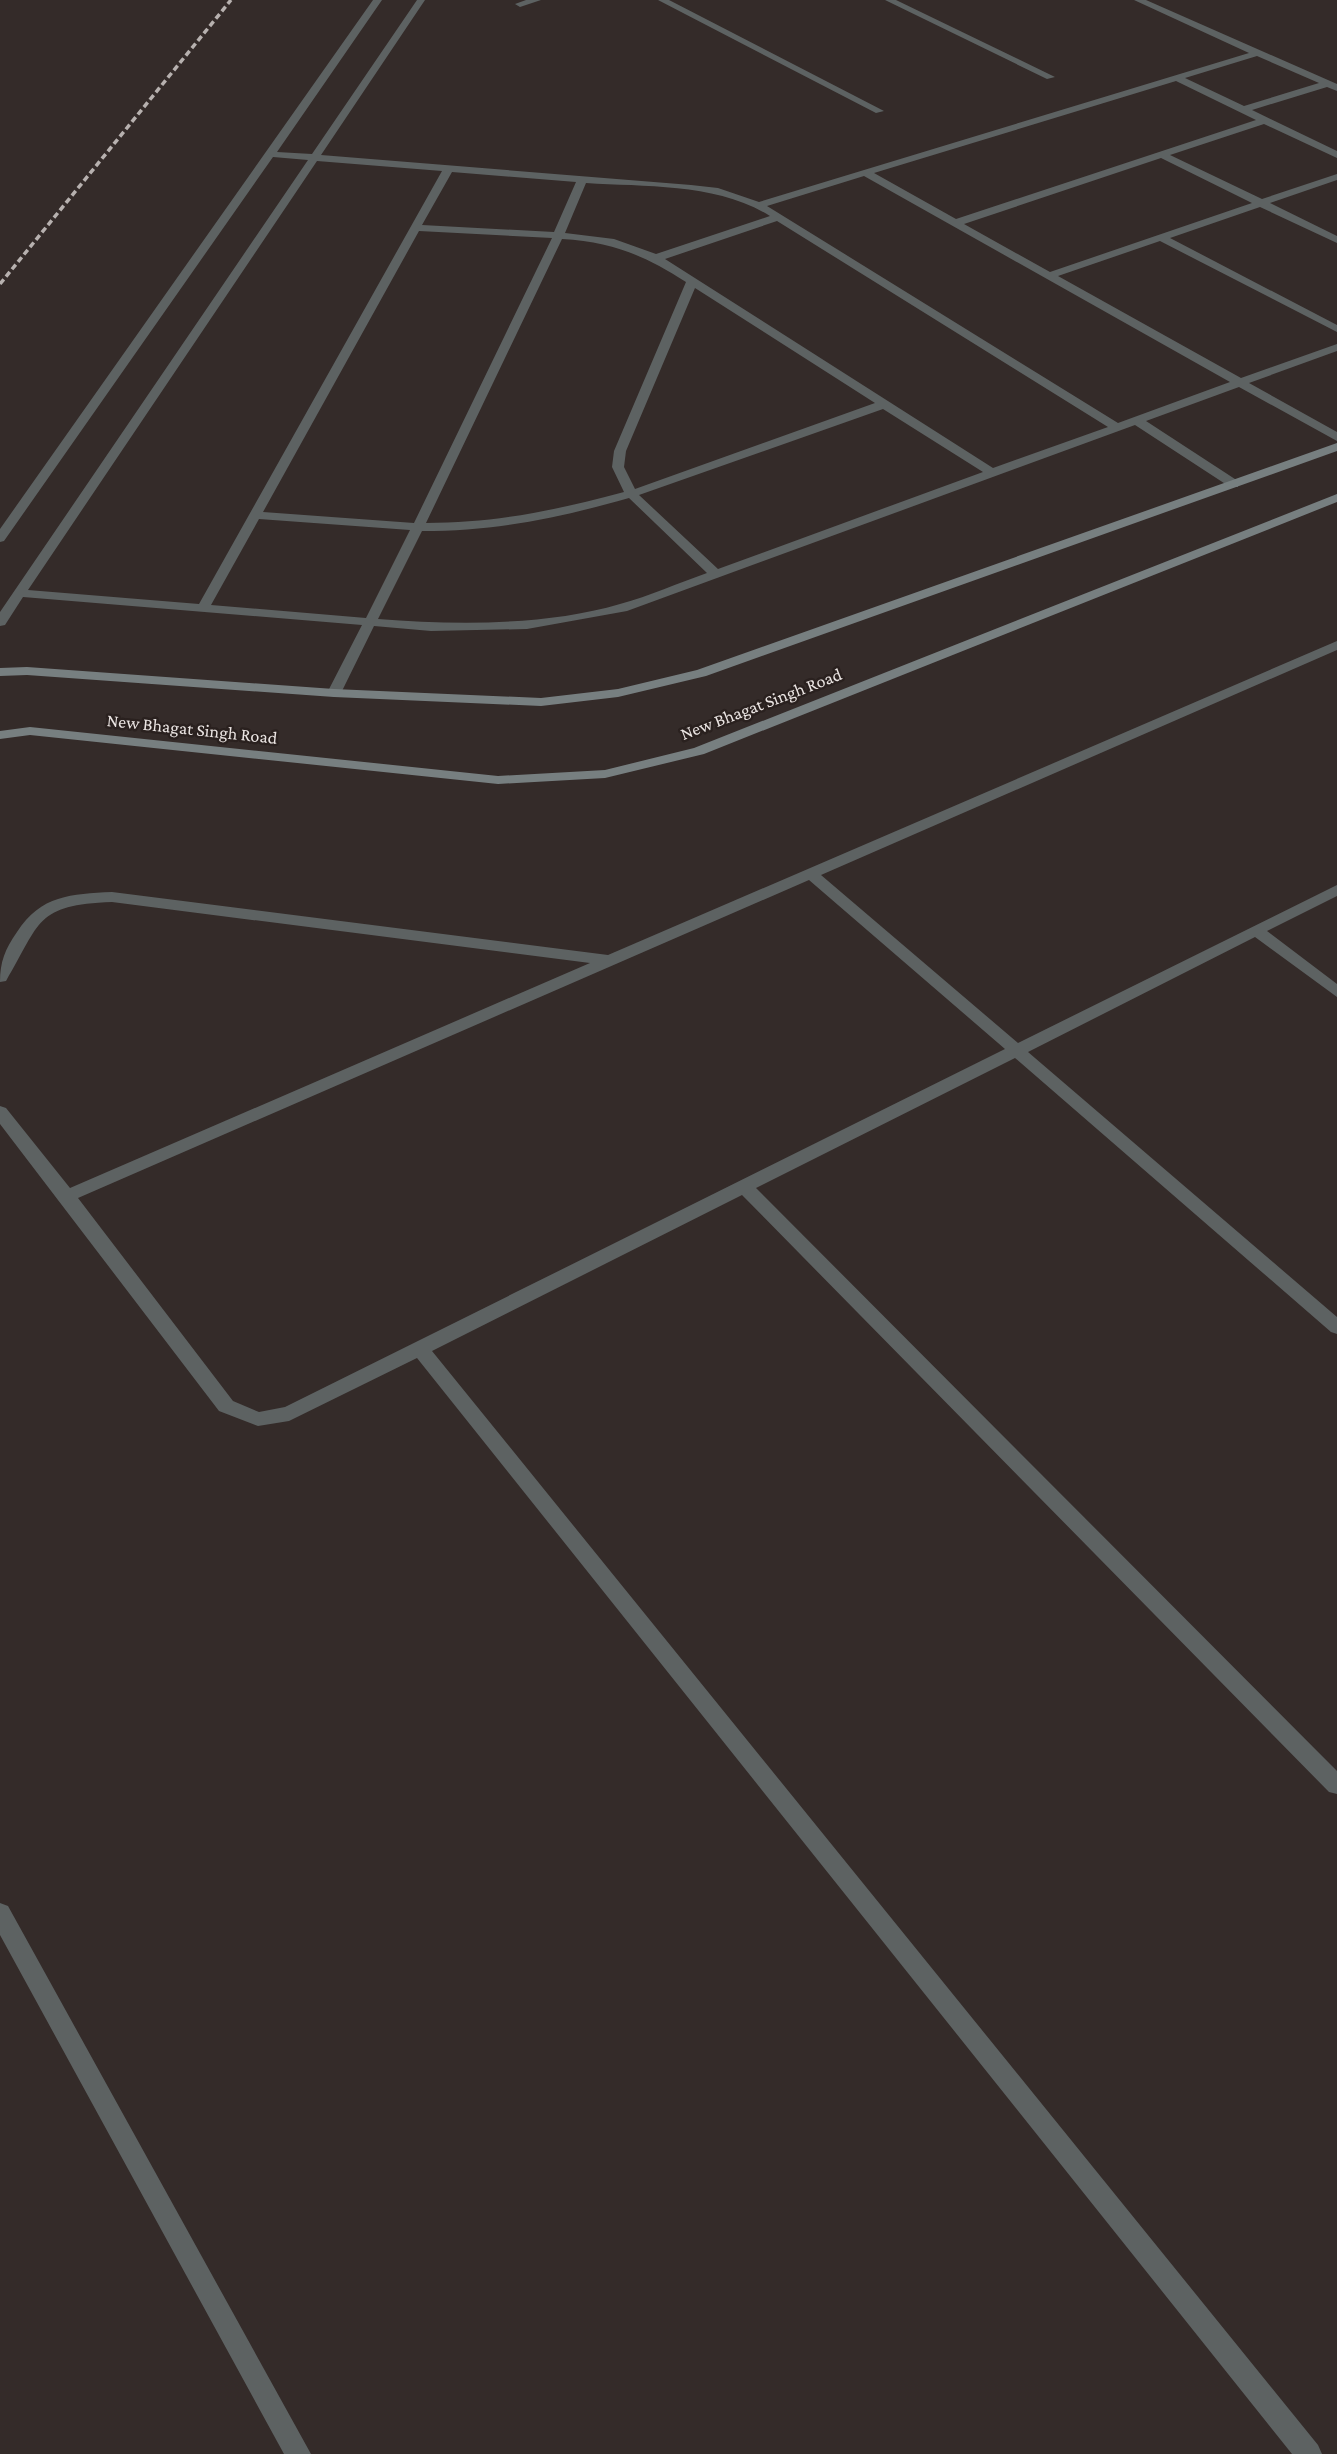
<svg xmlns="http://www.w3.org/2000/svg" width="1337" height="2454" viewBox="0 0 1337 2454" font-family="'Crimson Pro',serif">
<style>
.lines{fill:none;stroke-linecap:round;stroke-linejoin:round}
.street{fill:#5d6262;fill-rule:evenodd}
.secondary{fill:#777f80;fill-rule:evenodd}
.rail{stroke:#b7b1af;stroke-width:3.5;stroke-dasharray:6 3.5;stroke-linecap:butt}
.labels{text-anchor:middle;stroke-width:5;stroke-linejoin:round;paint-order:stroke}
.far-street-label{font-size:18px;fill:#ebe5e3;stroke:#2a211f}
</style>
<rect width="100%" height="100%" fill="#342b29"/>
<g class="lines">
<path class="street" d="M 373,0 L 382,0 L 277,152 L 312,154 L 417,0 L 425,0 L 321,155 L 691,185 L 718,188 L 759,202 L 1249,53 L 1134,0 L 1146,0 L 1337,84 L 1337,91 L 1327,87 L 1252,110 L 1337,151 L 1337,158 L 1264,124 L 1170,155 L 1262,199 L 1337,174 L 1337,180 L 1270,203 L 1337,236 L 1337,243 L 1260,207 L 1170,238 L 1337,325 L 1337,332 L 1160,241 L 1058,276 L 1241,378 L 1337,344 L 1337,351 L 1249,383 L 1337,432 L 1337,441 L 1239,387 L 1146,421 L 1238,481 L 1238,487 L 1230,487 L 1135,425 L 627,611 L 527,629 L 431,631 L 374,626 L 341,693 L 334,697 L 327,693 L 362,625 L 23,597 L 5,625 L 0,626 L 0,612 L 308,160 L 273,157 L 4,541 L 0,542 L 0,529 ZM 1257,56 L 1319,83 L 1244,106 L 1185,78 ZM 1176,81 L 1256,120 L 956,219 L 874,173 ZM 1161,158 L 1252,203 L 1050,272 L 964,224 ZM 317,161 L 442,171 L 199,604 L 28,590 ZM 452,172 L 576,182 L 554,232 L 422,225 ZM 864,176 L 1230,382 L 1118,423 L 767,206 ZM 586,183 C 647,187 717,183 770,216 L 656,254 L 614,239 L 565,233 ZM 777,221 L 1108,427 L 993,468 L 665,259 ZM 419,231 L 552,238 L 414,523 L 263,512 ZM 562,239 C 612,242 644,255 686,282 L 614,451 L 612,467 L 624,492 C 557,510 496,523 426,523 ZM 695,288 L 875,403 L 635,489 L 624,467 L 626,451 ZM 883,409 L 983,472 L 718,569 L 639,495 ZM 629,498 L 707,573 C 678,583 650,596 620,604 C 545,626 456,625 378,619 L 422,531 C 497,531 558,518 629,498 ZM 259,519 L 410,530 L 366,618 L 211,605 Z
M 526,0 L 541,0 L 520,7 L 515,4 Z
M 658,0 L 669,0 L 884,111 L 876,113 Z
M 885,0 L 896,0 L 1055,77 L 1047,79 Z
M 1337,641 L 1337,650 L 821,875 L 1018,1043 L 1337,885 L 1337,896 L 1267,931 L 1337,984 L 1337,997 L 1255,937 L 1028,1052 L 1337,1317 L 1337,1334 L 1331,1332 L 1015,1058 L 756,1188 L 1337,1771 L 1337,1794 L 1329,1792 L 742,1195 L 432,1351 L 1318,2445 L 1322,2454 L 1292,2454 L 417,1358 L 289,1421 L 258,1426 L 219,1411 L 0,1124 L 0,1106 L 6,1108 L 70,1188 L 590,963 L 112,902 C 35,905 41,922 6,981 L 0,982 C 0,962 5,949 17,932 C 41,895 71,894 112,892 L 608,955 ZM 809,880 L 1005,1049 L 285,1407 L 259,1412 L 233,1401 L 78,1198 Z
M 0,1903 L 8,1906 L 311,2454 L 284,2454 L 0,1935 Z"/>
<path class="secondary" d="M 1337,443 L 1337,451 L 706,676 L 618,697 L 541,706 L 334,697 L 27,675 L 0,676 L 0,668 L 27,667 L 334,689 L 541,698 L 618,689 L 697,670 Z
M 1337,494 L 1337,502 L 704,754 L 605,778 L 498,784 L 30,735 L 0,739 L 0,731 L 30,727 L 498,776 L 605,770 L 694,748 Z"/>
<path class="rail" d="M 0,284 L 231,0"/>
</g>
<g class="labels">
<g class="far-street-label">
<text transform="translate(761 704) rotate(-21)" y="6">New Bhagat Singh Road</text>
<text transform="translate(192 729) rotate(6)" y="6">New Bhagat Singh Road</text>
</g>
</g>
</svg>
